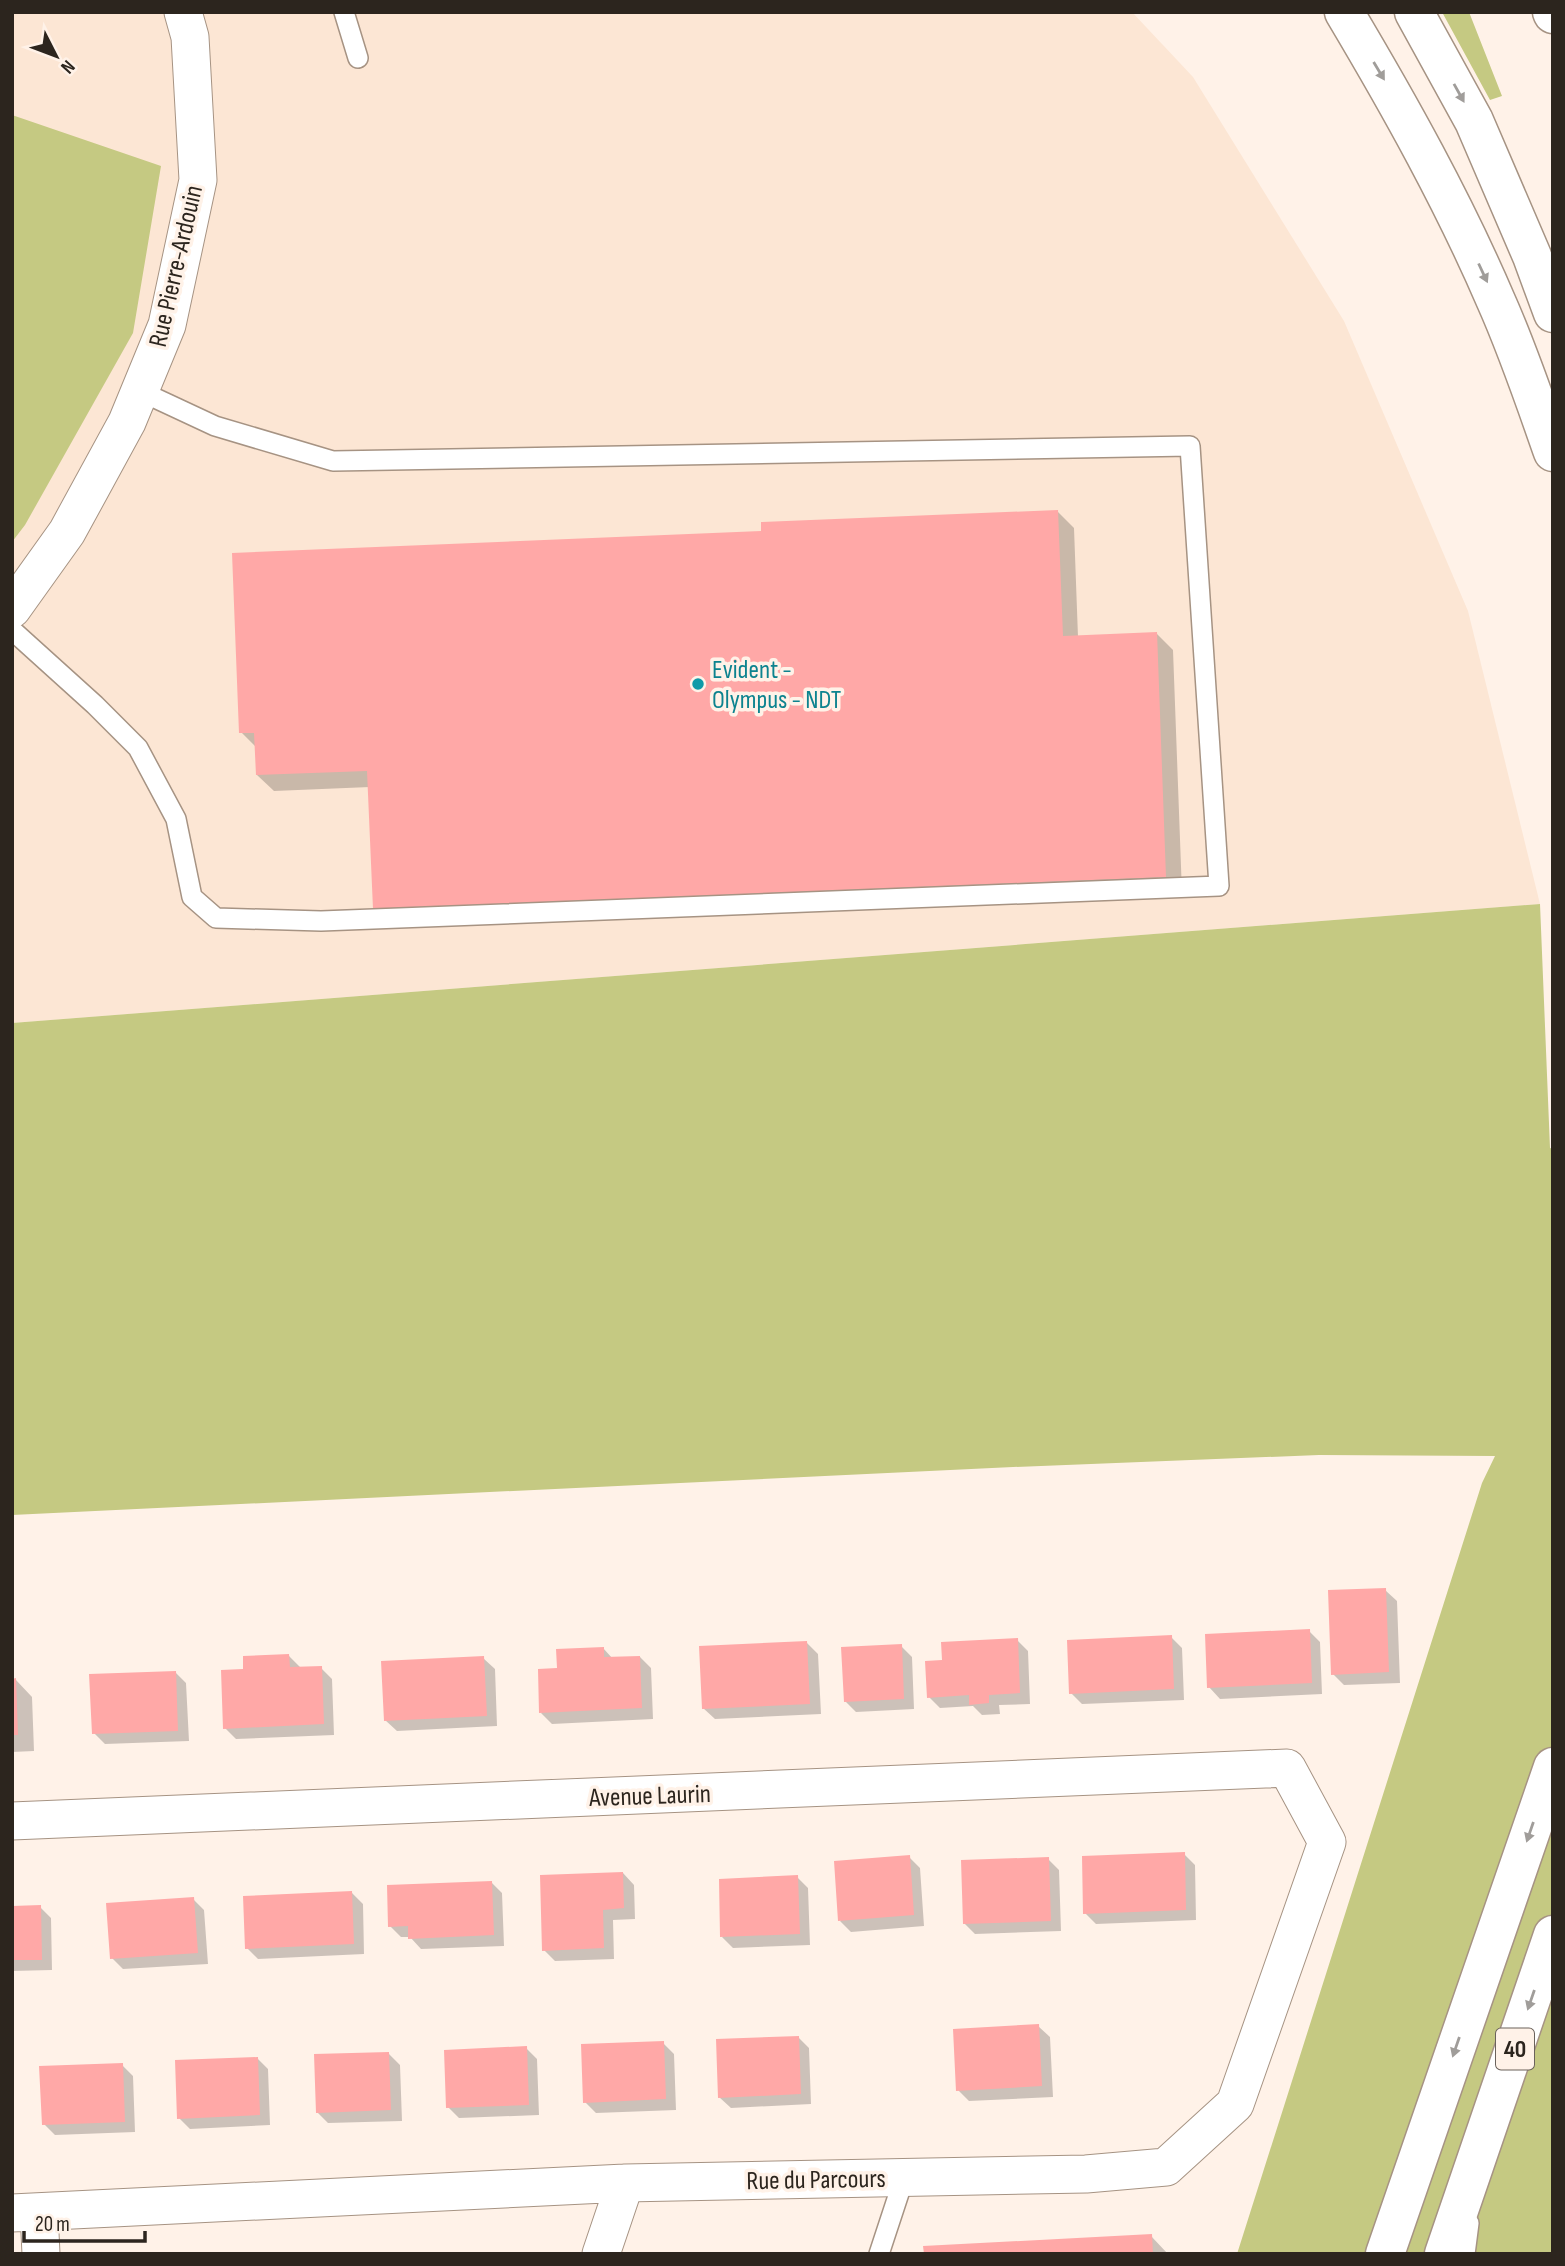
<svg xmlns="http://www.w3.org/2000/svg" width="1565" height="2266" viewBox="0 0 1565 2266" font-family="'Sofia Sans Condensed',sans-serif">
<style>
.built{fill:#fce6d4}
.green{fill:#c5c982}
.shadow{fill:#0003}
.building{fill:#ffa8a7}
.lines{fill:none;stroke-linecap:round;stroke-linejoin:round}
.lane-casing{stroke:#a69383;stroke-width:22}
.street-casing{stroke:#a69383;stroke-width:39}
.highway-casing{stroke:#a69383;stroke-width:41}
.lane{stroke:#fff;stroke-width:19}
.street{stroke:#fff;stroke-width:37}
.highway{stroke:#fff;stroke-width:38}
.oneway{fill:#a09d9a}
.culture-dot{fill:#0f9aa8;stroke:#fff2e8;stroke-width:2.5}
.labels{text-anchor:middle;stroke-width:7;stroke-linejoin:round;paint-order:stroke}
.shield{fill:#fff2e8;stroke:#6b625b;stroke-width:2}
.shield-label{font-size:24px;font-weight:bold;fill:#2c251e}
.street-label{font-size:26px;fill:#2c251e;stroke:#fff2e8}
.culture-label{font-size:26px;fill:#0d838f;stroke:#fff2e8;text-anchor:start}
</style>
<rect width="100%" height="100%" fill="#fff2e8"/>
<path class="built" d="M 12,12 L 1132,12 L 1193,77 L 1344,321 L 1468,611 L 1540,904 L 12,1023 Z"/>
<path class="green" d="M 1442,12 L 1469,12 L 1502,96 L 1490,100 Z
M 12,115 L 161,166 L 133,333 L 25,525 L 12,542 Z
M 1540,904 L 1550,1148 L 1553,1149 L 1553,2254 L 1237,2254 L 1482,1483 L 1495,1456 L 1319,1455 L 1013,1467 L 12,1515 L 12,1023 Z"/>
<path class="shadow" d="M 1057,511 L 1074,528 L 1078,637 L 1156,633 L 1173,650 L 1182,893 L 391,925 L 374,908 L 370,787 L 274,791 L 257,775 L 257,748 L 241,732 L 763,533 Z
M 1385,1590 L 1397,1601 L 1400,1683 L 1344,1685 L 1333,1674 Z
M 1309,1631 L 1320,1642 L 1322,1694 L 1220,1699 L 1209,1687 Z
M 1171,1637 L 1182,1648 L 1184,1700 L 1082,1704 L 1071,1693 Z
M 1017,1640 L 1028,1651 L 1030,1704 L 999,1705 L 1000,1714 L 982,1715 L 973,1706 L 940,1708 L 929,1697 L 944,1662 Z
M 806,1642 L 818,1654 L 821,1714 L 715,1719 L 703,1708 Z
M 901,1646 L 912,1657 L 914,1709 L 856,1712 L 845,1701 Z
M 603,1648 L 613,1659 L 640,1657 L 651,1668 L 653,1719 L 552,1724 L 541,1713 Z
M 289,1656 L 300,1667 L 321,1668 L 332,1679 L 334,1735 L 236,1739 L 225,1728 L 245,1671 Z
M 483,1658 L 495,1669 L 497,1726 L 397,1731 L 385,1720 Z
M 175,1672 L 186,1683 L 189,1741 L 105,1744 L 94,1733 Z
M 12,1680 L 16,1680 L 32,1697 L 34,1751 L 12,1752 Z
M 1184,1854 L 1195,1865 L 1196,1920 L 1096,1924 L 1085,1913 Z
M 909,1857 L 920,1868 L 924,1926 L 851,1932 L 840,1921 Z
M 1048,1859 L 1059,1870 L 1061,1931 L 975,1934 L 964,1923 Z
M 623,1873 L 634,1885 L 635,1919 L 613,1920 L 614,1959 L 555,1961 L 544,1950 Z
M 797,1877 L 808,1888 L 810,1945 L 733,1948 L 722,1937 Z
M 491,1882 L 502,1893 L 504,1946 L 421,1949 L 410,1937 L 401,1937 L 390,1926 Z
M 352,1893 L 363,1904 L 364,1954 L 258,1959 L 247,1948 Z
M 193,1899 L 204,1910 L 208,1964 L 123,1969 L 112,1958 Z
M 40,1907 L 51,1918 L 52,1970 L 12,1971 L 12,1908 Z
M 1038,2026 L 1050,2037 L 1053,2097 L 969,2101 L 958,2090 Z
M 798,2037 L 809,2048 L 811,2104 L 731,2108 L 719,2097 Z
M 663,2043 L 674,2054 L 676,2110 L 596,2113 L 585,2102 Z
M 526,2048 L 537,2059 L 539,2115 L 459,2118 L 448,2107 Z
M 389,2054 L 400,2065 L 402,2121 L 328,2123 L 317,2112 Z
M 257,2058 L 268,2069 L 270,2125 L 190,2129 L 179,2118 Z
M 122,2065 L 133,2076 L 135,2132 L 55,2135 L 44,2124 Z
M 1151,2236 L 1168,2254 L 926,2254 Z"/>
<path class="building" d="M 1058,510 L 1063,636 L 1157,632 L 1166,877 L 373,909 L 367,771 L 256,775 L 254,733 L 239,733 L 232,553 L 761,531 L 761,522 Z
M 1386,1588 L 1389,1672 L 1331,1675 L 1328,1590 Z
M 1310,1629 L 1312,1683 L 1207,1688 L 1205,1634 Z
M 1172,1635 L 1174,1689 L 1069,1694 L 1067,1640 Z
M 1018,1638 L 1020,1693 L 989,1695 L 989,1703 L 969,1705 L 969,1695 L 927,1698 L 925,1661 L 942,1660 L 941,1642 Z
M 807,1641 L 810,1704 L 702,1709 L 699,1646 Z
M 902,1644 L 904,1699 L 844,1702 L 841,1647 Z
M 604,1647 L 604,1657 L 640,1656 L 642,1708 L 539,1713 L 538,1669 L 557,1668 L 556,1649 Z
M 289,1654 L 290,1667 L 322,1666 L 324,1724 L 223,1729 L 221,1670 L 243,1669 L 243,1656 Z
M 484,1656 L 487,1716 L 384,1721 L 381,1661 Z
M 176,1671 L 178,1731 L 92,1734 L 89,1674 Z
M 16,1678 L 18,1735 L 12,1735 L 12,1679 Z
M 1185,1852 L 1186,1910 L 1083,1914 L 1082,1856 Z
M 910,1855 L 914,1915 L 838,1921 L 834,1861 Z
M 1049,1857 L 1051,1921 L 963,1924 L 961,1860 Z
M 623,1872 L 624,1908 L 603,1910 L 604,1948 L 542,1951 L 540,1875 Z
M 798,1875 L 800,1934 L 720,1937 L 719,1879 Z
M 492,1881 L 494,1935 L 408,1939 L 408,1926 L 388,1927 L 387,1885 Z
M 352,1891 L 354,1944 L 245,1949 L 243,1896 Z
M 194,1897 L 198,1953 L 110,1959 L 106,1903 Z
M 41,1905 L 42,1960 L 12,1960 L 12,1906 Z
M 1039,2024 L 1042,2086 L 956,2091 L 953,2029 Z
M 799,2036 L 801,2094 L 718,2098 L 716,2039 Z
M 664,2041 L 666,2099 L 583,2103 L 581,2044 Z
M 527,2046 L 529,2105 L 446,2108 L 444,2050 Z
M 389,2052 L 391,2110 L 316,2113 L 314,2054 Z
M 258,2057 L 260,2115 L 177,2119 L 175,2060 Z
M 123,2063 L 125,2122 L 42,2125 L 39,2066 Z
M 1152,2234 L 1153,2254 L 924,2254 L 923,2246 Z"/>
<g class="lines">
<defs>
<path id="lane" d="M 344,12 L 358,58
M 12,630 L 95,705 L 138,748 L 176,819 L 192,897 L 216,918 L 321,921 L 1219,886 L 1190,446 L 333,461 L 215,426 L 140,391
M 879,2254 L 904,2178
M 1465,2254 L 1469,2223"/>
<path id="street" d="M 12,609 L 67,532 L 127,422 L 167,325 L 198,180 L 190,37 L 183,12
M 12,1821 L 1287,1768 L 1327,1842 L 1235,2104 L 1166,2167 L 1086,2174 L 625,2183 L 12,2213
M 39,2212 L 41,2254
M 601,2254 L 625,2183"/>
<path id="highway" d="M 1344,12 C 1400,106 1453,201 1496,301 C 1518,350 1535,401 1553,452
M 1414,12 L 1474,121 L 1532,256 L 1553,313
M 1552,12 L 1553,14
M 1385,2254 L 1553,1767
M 1444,2254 L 1553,1935"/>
</defs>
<use href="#lane" class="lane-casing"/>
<use href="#street" class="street-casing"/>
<use href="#highway" class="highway-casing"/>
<use href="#lane" class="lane"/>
<use href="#street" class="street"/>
<use href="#highway" class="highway"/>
</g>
<defs><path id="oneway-solid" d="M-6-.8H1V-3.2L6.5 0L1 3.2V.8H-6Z" transform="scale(1.75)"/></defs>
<g class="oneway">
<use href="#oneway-solid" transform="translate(1379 71) rotate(59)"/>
<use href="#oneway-solid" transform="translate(1459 93) rotate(61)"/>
<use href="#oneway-solid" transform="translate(1483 273) rotate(65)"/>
<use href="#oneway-solid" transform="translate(1530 1832) rotate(109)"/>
<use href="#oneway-solid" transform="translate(1531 2000) rotate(109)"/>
<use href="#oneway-solid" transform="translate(1456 2047) rotate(109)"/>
</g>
<circle class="culture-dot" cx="698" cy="684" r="7"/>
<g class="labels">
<rect class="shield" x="1496" y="2028.5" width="38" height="41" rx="5"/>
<g class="shield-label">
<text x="1515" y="2057">40</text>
</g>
<g class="street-label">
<text transform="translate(175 266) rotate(-77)" y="9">Rue Pierre-Ardouin</text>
<text transform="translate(650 1795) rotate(-2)" y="9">Avenue Laurin</text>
<text transform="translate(816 2179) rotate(-1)" y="9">Rue du Parcours</text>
</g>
<g class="culture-label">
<text x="712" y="678">Evident -<tspan x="712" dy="30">Olympus - NDT</tspan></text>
</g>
</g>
<rect width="1565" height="2266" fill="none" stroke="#2c251e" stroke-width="28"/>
<g transform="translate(56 56) rotate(132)" stroke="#fff2e8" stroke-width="5" paint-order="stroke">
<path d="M0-5L12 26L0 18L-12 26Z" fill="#2c251e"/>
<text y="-10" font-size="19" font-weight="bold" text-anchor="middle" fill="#2c251e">N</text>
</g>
<path d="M24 2231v10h121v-10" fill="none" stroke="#2c251e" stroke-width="3.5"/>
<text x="35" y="2231" font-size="21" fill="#2c251e" stroke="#fff2e8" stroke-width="5" paint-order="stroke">20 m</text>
</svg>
